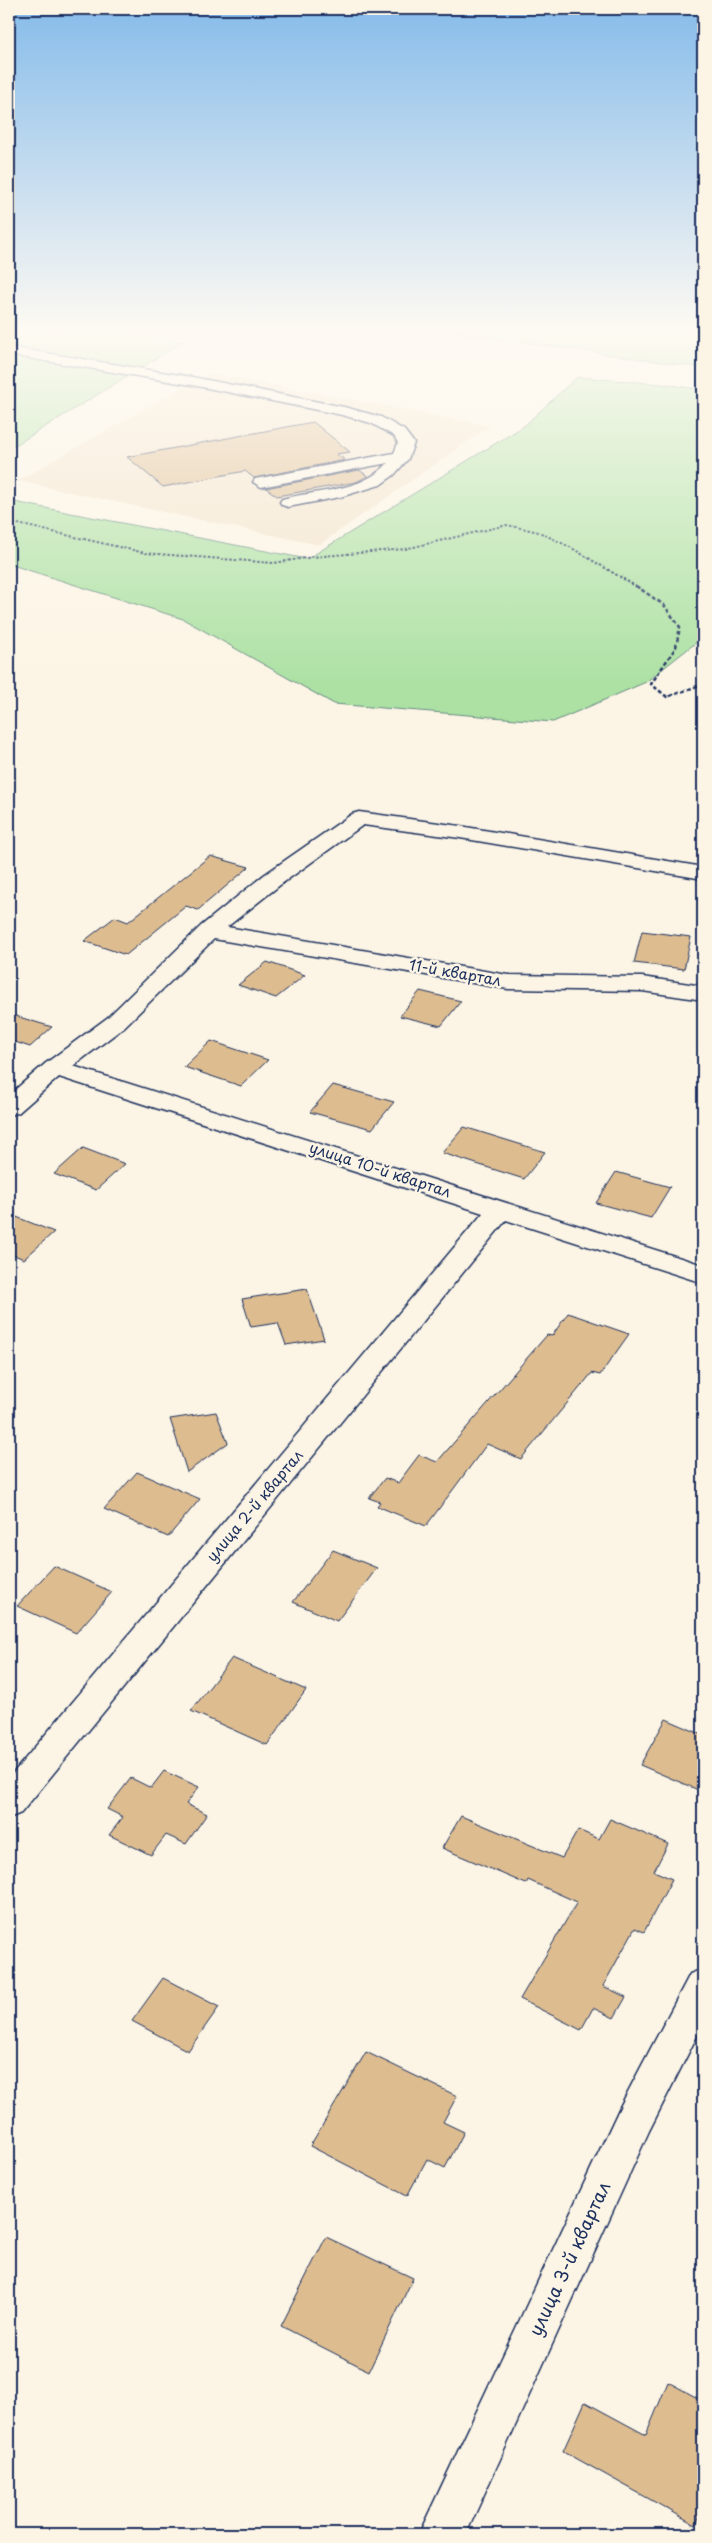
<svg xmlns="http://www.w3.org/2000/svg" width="712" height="2543" viewBox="0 0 712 2543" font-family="'Playpen Sans',sans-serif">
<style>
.built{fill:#f3e4cc}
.green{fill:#ace1a3;stroke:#648880}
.building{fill:#ddbc90;stroke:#1b2f5e}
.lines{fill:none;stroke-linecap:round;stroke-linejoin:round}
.minor-casing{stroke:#1b2f5e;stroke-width:3}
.path-far1{stroke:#1b2f5e;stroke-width:2;stroke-dasharray:2.5 2;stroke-linecap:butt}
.path{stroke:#1b2f5e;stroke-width:2.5;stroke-dasharray:4 2.5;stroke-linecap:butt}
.minor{fill:#fcf5e5;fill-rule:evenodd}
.labels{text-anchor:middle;stroke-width:5;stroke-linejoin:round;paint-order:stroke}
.street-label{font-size:15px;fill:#1b2f5e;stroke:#fcf5e5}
.near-street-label{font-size:18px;fill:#1b2f5e;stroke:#fcf5e5}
</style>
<rect width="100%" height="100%" fill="#fcf5e5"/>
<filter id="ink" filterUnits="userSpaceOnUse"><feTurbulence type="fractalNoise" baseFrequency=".02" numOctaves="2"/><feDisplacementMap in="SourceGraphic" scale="10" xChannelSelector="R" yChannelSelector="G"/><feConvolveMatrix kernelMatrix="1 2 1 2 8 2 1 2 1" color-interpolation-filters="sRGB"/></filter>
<g filter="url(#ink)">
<path class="built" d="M 209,373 L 490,426 L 319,545 L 17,481 Z"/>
<path class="green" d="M 9,331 L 122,331 L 183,342 L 9,449 Z
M 449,331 L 703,331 L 703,368 Z
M 577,377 L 672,385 L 703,390 L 703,637 L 646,682 L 553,722 L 334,704 L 183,619 L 9,564 L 9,501 L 307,559 L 524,426 Z"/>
<path class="building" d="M 313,422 L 350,452 L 336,454 L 345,460 L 254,478 L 245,471 L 163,487 L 127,457 Z
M 359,470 L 368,476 L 356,482 L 277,496 L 266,488 Z
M 210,856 L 249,867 L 198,910 L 186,906 L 126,955 L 84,941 L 115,917 L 128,922 Z
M 642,931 L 691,937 L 684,969 L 634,963 Z
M 267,962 L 305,975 L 276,998 L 238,985 Z
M 420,991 L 461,1001 L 441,1026 L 400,1016 Z
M 9,1014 L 52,1027 L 30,1047 L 9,1040 Z
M 211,1041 L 268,1060 L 241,1086 L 184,1067 Z
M 333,1085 L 394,1102 L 372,1129 L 310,1112 Z
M 464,1127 L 545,1152 L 524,1179 L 442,1153 Z
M 83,1148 L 125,1164 L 96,1190 L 54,1174 Z
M 616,1172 L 670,1187 L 651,1218 L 596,1203 Z
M 9,1214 L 54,1232 L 24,1259 L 9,1253 Z
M 307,1289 L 324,1339 L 286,1345 L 278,1323 L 251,1327 L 242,1299 Z
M 568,1313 L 629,1334 L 600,1375 L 592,1373 L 521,1459 L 487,1444 L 426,1526 L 377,1506 L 380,1502 L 369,1498 L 385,1478 L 398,1483 L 419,1455 L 437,1462 L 547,1335 L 552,1336 Z
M 216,1412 L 228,1443 L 187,1472 L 170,1419 Z
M 137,1472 L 200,1499 L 168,1537 L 104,1509 Z
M 333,1550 L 377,1568 L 337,1621 L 293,1602 Z
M 54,1566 L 112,1592 L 76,1633 L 17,1606 Z
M 232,1658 L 306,1690 L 267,1745 L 191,1711 Z
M 666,1719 L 703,1735 L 703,1792 L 640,1765 Z
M 164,1771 L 199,1787 L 186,1804 L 207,1814 L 186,1844 L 166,1835 L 151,1855 L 109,1835 L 123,1817 L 107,1809 L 131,1778 L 151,1788 Z
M 461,1816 L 562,1858 L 578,1830 L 599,1839 L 610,1819 L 668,1844 L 654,1871 L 672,1879 L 644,1932 L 635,1928 L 603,1986 L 626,1997 L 614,2018 L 593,2008 L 581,2030 L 520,1999 L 577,1902 L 528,1880 L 526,1884 L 442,1848 Z
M 163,1978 L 219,2007 L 188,2051 L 132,2021 Z
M 366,2052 L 457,2096 L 443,2122 L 464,2132 L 445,2168 L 427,2159 L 407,2196 L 310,2146 Z
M 326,2237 L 413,2278 L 369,2371 L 281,2326 Z
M 668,2382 L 703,2401 L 703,2507 L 696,2525 L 563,2451 L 585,2402 L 646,2435 Z"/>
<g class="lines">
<defs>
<path id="minor" d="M 9,347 L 192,377 L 344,407 L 381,417 L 404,430 L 414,443 L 408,459 L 394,475 L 380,485 L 340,497 L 288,507 L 282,505 L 280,502 L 282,499 C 316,490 363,492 388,463 L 261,487 L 253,482 L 255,479 L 394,453 L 398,443 L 394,436 L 371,423 L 342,415 L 192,385 L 9,355 Z
M 359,812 L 460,826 L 703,867 L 703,879 L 460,838 L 363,825 L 280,885 L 227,927 L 508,975 L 642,977 L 703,986 L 703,1000 L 642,991 L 508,989 L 214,939 L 123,1028 L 73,1066 L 703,1265 L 703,1283 L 506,1220 L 21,1813 L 9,1818 L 9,1778 L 483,1213 L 59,1077 L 18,1113 L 9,1115 L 9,1095 L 46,1063 L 107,1018 L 201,926 L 264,875 L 352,814 Z
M 703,1969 L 703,2024 L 649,2131 L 466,2534 L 419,2534 L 621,2105 L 690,1974 Z"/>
</defs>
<use href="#minor" class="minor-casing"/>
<path class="path-far1" d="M 9,522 L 145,553 L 274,563 L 312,557 L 405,549 L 507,525 L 539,532 L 570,547 L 637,587"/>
<path class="path" d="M 636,586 L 664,605 L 680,627 L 676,647 L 651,684 L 667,697 L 703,684"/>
<use href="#minor" class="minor"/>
</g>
</g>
<linearGradient id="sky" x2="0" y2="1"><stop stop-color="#85bbea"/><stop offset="0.48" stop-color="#fefaf3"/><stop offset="1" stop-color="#fefaf3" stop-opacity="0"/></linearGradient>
<rect width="712" height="687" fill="url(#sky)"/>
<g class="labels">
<g class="street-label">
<text transform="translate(455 973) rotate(10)" y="5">11-й квартал</text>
<text transform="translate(380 1170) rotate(18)" y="5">улица 10-й квартал</text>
<text transform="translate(255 1506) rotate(-50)" y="5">улица 2-й квартал</text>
</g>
<g class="near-street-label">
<text transform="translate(570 2259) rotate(-65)" y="6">улица 3-й квартал</text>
</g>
</g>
<rect width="712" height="2543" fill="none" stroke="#fcf5e5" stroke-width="30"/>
<rect x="15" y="15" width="682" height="2513" fill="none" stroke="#1b2f5e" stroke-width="2" filter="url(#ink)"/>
</svg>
